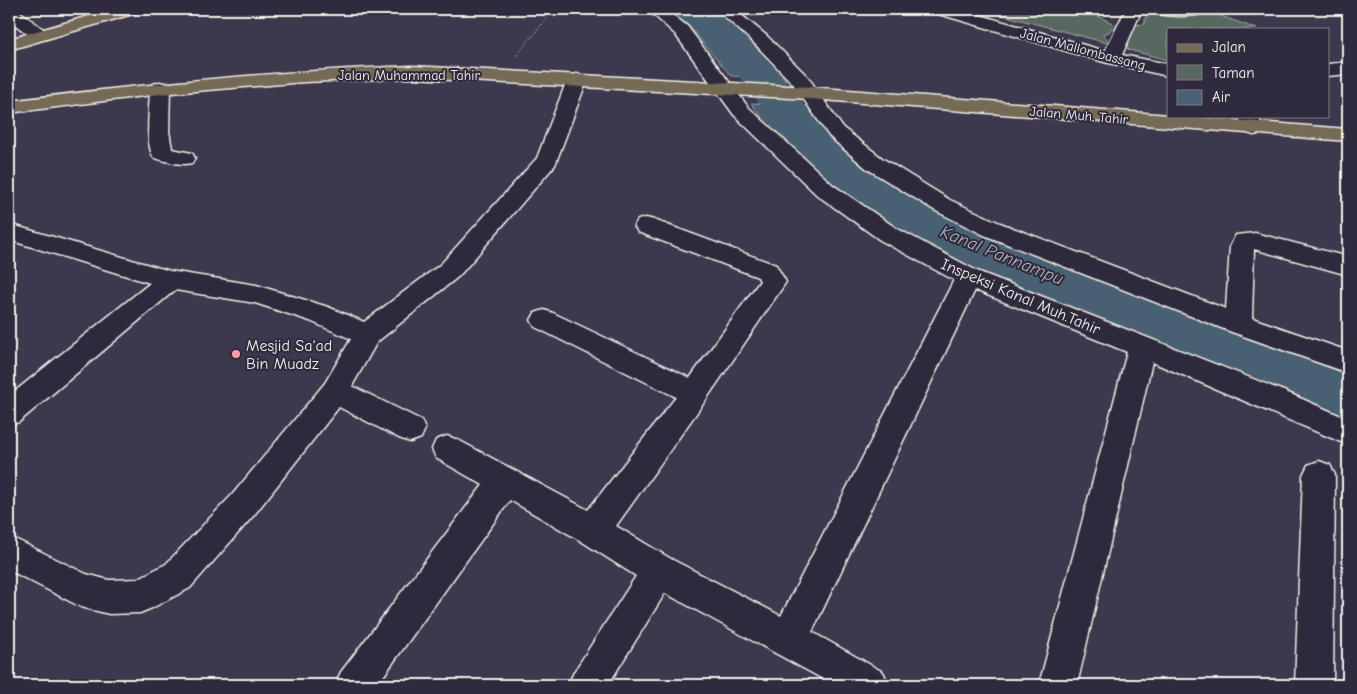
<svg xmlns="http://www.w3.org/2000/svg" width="1357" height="694" viewBox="0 0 1357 694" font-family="'Comic Neue',sans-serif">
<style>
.green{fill:#586860;stroke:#a6aca4}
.water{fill:#496173;stroke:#8d9ba2}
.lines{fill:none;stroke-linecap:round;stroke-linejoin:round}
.river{fill:#496173;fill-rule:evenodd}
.minor-casing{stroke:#f4f1e8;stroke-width:3}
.major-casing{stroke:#f4f1e8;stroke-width:3}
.path{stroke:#f4f1e8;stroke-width:2;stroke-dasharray:0.5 2.5;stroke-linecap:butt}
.minor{fill:#2f2a3d;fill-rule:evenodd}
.major{fill:#746b55;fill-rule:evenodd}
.poi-dot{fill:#ff9aa2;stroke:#2f2a3d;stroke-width:2}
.labels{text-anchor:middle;stroke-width:4;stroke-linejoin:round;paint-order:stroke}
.far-street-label{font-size:14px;fill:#f4f1e8;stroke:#2f2a3d}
.street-label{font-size:16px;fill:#f4f1e8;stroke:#2f2a3d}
.poi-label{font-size:16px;fill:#f4f1e8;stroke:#2f2a3d;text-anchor:start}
.water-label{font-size:18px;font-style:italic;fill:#b0b7b9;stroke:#2f2a3d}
</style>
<rect width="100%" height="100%" fill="#3c384e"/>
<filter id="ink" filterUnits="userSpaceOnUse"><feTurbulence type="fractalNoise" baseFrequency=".02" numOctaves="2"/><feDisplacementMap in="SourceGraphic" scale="10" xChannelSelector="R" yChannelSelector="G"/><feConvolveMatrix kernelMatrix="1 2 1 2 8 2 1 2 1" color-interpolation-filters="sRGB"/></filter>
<g filter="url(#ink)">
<path class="green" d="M 997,9 L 1093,9 L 1096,15 L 1114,24 L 1109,32 L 1103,34 L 1111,44 L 1010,17 L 999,14 L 995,10 Z
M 1210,12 L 1257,29 L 1168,29 L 1168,60 L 1129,50 L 1126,47 L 1133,25 L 1145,24 L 1145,18 L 1148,14 L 1192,16 Z"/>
<path class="water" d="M 667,9 L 719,9 L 737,23 L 762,56 L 786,80 L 731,76 L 690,27 Z
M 751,103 L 808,106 C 837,147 889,183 932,208 L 1348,370 L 1348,418 L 963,265 L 859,209 L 772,131 Z"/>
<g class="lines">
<path class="river" d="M 674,9 L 713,9 L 764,56 L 823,127 L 854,152 L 861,162 L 854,172 L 838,176 L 822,172 L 791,145 L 736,72 Z"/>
<defs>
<path id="minor" d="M 9,9 L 16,9 L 46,31 L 49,35 L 46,39 L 34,39 L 9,20 Z
M 647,9 L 665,9 L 687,26 L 748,107 L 833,185 L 896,228 L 977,271 L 1286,392 L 1348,419 L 1348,445 L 1152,362 L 1077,685 L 1039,685 L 1127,352 L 975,290 L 812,632 L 883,672 L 889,685 L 834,685 L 665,593 L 608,685 L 568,685 L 574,672 L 636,576 L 581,541 L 510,500 L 377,685 L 335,685 L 341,672 L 483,485 L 436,458 L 432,449 L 436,440 L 447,436 L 458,440 L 588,510 L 676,397 L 535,327 L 531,320 L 535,313 L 544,310 L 553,313 L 690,378 L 760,281 L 758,277 L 638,232 L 634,226 L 638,220 L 646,218 L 654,220 L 776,265 L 786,282 L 705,401 L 616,526 L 671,559 L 781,616 L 954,280 L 880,240 L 817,195 L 734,115 L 675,34 Z
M 716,9 L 734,9 L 767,36 L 808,77 L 843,128 L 882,158 L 950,200 L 1000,223 L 1226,309 L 1230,246 L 1236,235 L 1255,233 L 1348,257 L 1348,275 L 1254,249 L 1252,318 L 1348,351 L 1348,373 L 1229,331 L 984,235 L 934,210 L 866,168 L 829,136 L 794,85 L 755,44 Z
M 932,9 L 959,9 L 1105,51 L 1126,9 L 1142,9 L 1122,55 L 1168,64 L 1168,76 L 1104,62 L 935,13 Z
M 1151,9 L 1210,9 L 1207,13 C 1190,17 1171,17 1154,13 Z
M 1348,62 L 1348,74 L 1328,76 L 1328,64 Z
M 577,74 L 584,76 L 587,80 L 555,165 L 459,276 L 377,342 L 352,386 L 421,420 L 425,429 L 421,438 L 410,442 L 399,438 L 339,407 L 254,515 L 190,588 L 152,608 L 140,613 L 109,614 L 81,607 L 9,570 L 9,536 L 86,574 L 109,580 L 137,579 L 166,564 L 232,495 L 325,383 L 351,339 L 310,321 L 255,303 L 175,290 L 19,422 L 9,425 L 9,396 L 150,283 L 9,240 L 9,224 L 170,271 L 256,285 L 328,307 L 364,322 L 441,264 L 537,158 L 567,80 L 570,76 Z
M 160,82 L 167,84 L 170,88 L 169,131 L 172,149 L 192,153 L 195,158 L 192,163 C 179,166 167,161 154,158 C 144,143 150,106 150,88 L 153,84 Z
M 1238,116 L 1258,116 L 1264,129 L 1261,133 L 1254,135 L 1247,133 Z
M 1319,461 L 1330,465 L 1335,475 L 1333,685 L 1295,685 L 1303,475 L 1308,465 Z"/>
<path id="major" d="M 113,9 L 139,9 L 136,13 L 9,50 L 9,39 Z
M 412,66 L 810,87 L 1348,129 L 1348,141 L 810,99 L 412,78 L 305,82 L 160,94 L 9,113 L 9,101 C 145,84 275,71 412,66 Z"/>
</defs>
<use href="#minor" class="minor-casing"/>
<use href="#major" class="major-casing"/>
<path class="path" d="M 517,55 L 554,9"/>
<use href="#minor" class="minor"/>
<use href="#major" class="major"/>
</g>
</g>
<circle class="poi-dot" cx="236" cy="354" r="5"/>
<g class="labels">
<g class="far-street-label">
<text transform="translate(1083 49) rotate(15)" y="5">Jalan Mallombassang</text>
<text x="409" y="80">Jalan Muhammad Tahir</text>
<text transform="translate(1079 115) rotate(5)" y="5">Jalan Muh. Tahir</text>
</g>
<g class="street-label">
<text transform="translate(1021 296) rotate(23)" y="6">Inspeksi Kanal Muh.Tahir</text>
</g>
<g class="poi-label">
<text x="246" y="351">Mesjid Sa'ad<tspan x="246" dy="18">Bin Muadz</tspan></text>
</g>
<g class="water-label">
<text transform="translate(1002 255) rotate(22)" y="6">Kanal Pannampu</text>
</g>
</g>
<rect width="1357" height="694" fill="none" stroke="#2f2a3d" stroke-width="30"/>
<rect x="15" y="15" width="1327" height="664" fill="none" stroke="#f4f1e8" stroke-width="2" filter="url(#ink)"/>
<rect x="1167" y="28" width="162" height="90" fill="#2f2a3d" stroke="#7e7a81"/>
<rect x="1177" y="44" width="25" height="8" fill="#746b55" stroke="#7e7a81"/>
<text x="1212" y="52" font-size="15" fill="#f4f1e8">Jalan</text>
<rect x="1177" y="65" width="25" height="15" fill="#586860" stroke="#7e7a81"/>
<text x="1212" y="78" font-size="15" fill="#f4f1e8">Taman</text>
<rect x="1177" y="90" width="25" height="15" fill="#496173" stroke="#7e7a81"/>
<text x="1212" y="102" font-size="15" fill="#f4f1e8">Air</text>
</svg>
